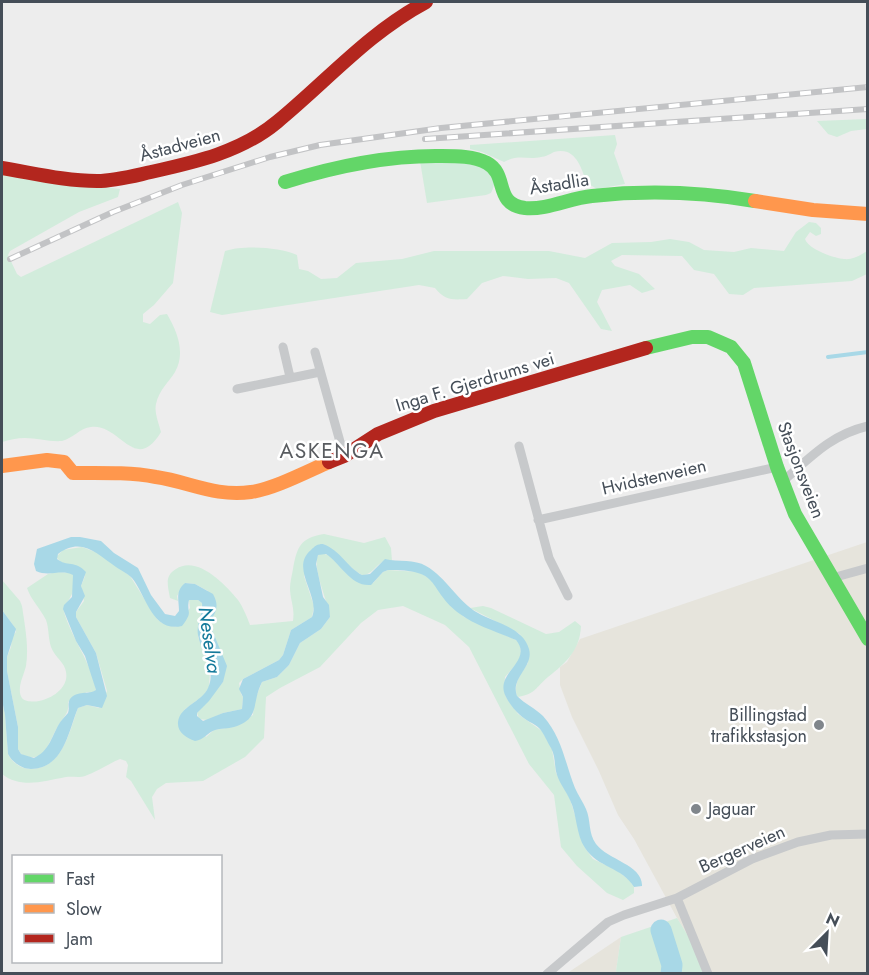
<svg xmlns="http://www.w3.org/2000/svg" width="869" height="975" viewBox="0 0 869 975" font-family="Jost,sans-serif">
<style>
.commercial{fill:#e6e4dc}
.green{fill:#d2ecdc}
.water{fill:#a8d8e7}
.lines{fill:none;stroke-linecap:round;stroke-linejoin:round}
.stream{stroke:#a8d8e7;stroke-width:4}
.river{stroke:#a8d8e7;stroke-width:21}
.street{stroke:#c7c9cb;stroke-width:9}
.fast{stroke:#63d668;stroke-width:14}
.slow{stroke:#ff974d;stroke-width:14}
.jam{stroke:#b3261e;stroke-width:14}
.rail-casing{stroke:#c2c3c5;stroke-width:6}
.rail{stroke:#fff;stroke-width:4;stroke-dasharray:11;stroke-linecap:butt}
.poi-dot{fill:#80868c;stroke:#fff;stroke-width:2}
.labels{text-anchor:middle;stroke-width:5;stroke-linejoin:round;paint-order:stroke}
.street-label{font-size:18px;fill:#454e58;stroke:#fff}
.poi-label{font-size:18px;fill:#454e58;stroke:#fff;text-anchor:end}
.water-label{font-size:20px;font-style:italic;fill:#157a9b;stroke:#fff}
.quarter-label{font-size:21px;letter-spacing:1.5px;fill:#595c60;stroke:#fff}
</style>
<rect width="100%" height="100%" fill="#ededed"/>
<path class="commercial" d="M 867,542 L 867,973 L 711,973 L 677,918 L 634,839 L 618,815 L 598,769 L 572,717 L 560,685 L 560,667 L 567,662 L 580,639 Z
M 621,937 L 616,971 L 618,973 L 566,974 Z"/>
<path class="green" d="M 867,119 L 867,129 L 851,131 L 837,137 L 828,134 L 817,121 Z
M 615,135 L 617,144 L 614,153 L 625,184 L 597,189 L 587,183 C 581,168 576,146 554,152 C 550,154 545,157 541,157 C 527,160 518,154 504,162 L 482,152 L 470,149 L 470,145 Z
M 420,161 C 441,162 510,155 491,193 L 486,195 L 427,203 Z
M 2,173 L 120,189 L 118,197 L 79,212 L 10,251 L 8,255 L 17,274 L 21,277 L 178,202 L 182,213 L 173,283 L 154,305 L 143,314 L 143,322 L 150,324 L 160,315 L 167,314 C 177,331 186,353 175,372 C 169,382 159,390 156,404 C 154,412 159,424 161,432 C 135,475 120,423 91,427 C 80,428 72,439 62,441 C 49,442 37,438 25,438 C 17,438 9,440 2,442 Z
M 809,222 L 816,223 L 821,228 L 821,234 L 816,236 L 810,232 L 805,239 C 808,249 833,258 844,259 C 853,260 861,255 867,251 L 867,274 L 852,281 L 754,288 L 743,295 L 729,294 L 714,274 L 694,270 L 682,256 L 622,255 L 611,261 L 615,266 L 639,274 L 655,289 L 642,293 L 630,285 L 602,290 L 597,302 L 612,331 L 601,329 L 569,283 L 556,278 L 528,279 L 503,276 L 482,283 L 467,299 C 451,300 445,300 435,288 L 419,285 L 222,315 L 210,312 L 225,251 C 244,245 279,247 297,255 L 299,269 L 308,271 L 321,279 L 337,278 L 356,263 L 402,259 L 434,251 L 549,251 L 585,258 L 612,243 L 651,242 L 670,239 L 689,242 L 704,250 L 734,252 L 751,248 L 784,251 L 796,232 Z
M 324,534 L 364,543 L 385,537 L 391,548 L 392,561 C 378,557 375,575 362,575 C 347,567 339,552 323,544 L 304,576 L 314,606 L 312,617 L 291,630 L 283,655 L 279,660 L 243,679 L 239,683 L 241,694 L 243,697 L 242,709 L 223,713 L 208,720 L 199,719 L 197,713 L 223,682 L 210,625 L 208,591 L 195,584 L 185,583 L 177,596 L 178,601 L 170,598 C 168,586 164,576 176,569 C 197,555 225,584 238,600 C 243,607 247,617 250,625 L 293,621 C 295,607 290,600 290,588 C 290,582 292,575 293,569 C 297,547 300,538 324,534 Z
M 82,547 L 98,553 L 130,576 L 157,619 L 162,623 L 176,627 L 190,608 L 189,600 L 198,600 L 202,603 L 198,637 L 210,669 L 209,687 L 204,695 L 184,710 L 206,737 L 214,730 L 232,727 L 253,715 L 254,702 L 262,682 L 277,677 L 289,665 L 300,643 L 321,629 L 330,617 C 328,601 312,569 318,555 L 322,553 L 330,556 L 348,575 L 373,583 L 383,572 L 388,570 L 419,572 L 433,581 L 464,617 L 516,640 L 520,644 L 521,654 L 519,661 L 505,677 L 504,690 L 506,697 L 518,714 L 542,731 L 552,749 L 556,773 L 570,799 L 585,848 L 593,859 L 618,871 L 630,881 L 634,887 L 634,893 L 623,900 L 607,893 L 577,866 L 561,847 L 554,795 L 529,764 L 469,647 L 445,625 L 403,606 L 378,610 L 361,623 L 320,667 L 280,688 L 266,697 L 264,738 L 245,757 L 203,781 L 166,783 L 157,789 L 152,797 L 155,820 L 131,781 L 126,777 L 128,765 L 126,761 L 120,759 C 108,764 97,772 85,776 C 79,778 72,776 66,777 C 44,781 21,789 2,774 L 2,700 L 5,715 L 8,754 C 12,763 22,769 31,769 C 63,768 69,732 78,708 L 87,705 L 99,708 L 107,691 L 96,653 L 76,617 L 76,612 L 84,601 L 81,586 L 85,576 L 61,562 L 56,557 L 63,550 Z
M 57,572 L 72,573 C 82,590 62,604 64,612 C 72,639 91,662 96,690 L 94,693 L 87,692 L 68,702 C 70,714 62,718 57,728 C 48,743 44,766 21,754 L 18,749 L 18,727 L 7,671 L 7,657 L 11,647 L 12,636 L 16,632 L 13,625 L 2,610 L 2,580 L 20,601 L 22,606 C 25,627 29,646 26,666 C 24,675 16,689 22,698 C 25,702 34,702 39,701 C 55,698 73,684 64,666 C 60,659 54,655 51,647 C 48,638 49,628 46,620 C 40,608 31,600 27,588 L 48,574 Z
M 483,606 L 491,608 L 546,634 L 559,632 L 575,621 L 581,626 C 580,650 566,663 548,677 C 535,688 536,694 517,697 C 513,683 521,674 528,663 L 520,634 L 470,608 Z
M 677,918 L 711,973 L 618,974 L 616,971 L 621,937 Z"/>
<path class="water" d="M 71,537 L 80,537 L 101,541 L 114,553 L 138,568 L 151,595 L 165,614 L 175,616 L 179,611 C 179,600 175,591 185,583 L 195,584 L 213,594 C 219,605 217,612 210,621 L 210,625 L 227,666 L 223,682 L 209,701 L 197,713 L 197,716 L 203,721 L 223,713 L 242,709 L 243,697 L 239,689 L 243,679 L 279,660 L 283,655 L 291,630 L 312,617 C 321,596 289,568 311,550 C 315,546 317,544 323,544 C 340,550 347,567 362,575 L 370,574 L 385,559 C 398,562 415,559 426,566 C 447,578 457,601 478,613 C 495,623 523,627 529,649 C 534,667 510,678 517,696 C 525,704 535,708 543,716 C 562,737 565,763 575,788 C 578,795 583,802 586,809 C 591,820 588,833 596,844 C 608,860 643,865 642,886 L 634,887 C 622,867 598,868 585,848 C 576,835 577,814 570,800 C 566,791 560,784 557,775 C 554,766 556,757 551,748 C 547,742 544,733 539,728 C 534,723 526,721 520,715 C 515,711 509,703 506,697 C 493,673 534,662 516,640 C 498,632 476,626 460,614 C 426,589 444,569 388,570 L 383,572 L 371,585 C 351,587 340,563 326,554 L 318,555 L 316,564 L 323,597 L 329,605 L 330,617 L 321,629 L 300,643 L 289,665 L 277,677 L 262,682 C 251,703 261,719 234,727 C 228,729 221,728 215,730 C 207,733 204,740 195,741 C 186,738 177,732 178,722 C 180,706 202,702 208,688 C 217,669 201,653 198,635 C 196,624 203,614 202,603 L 198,600 L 189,600 C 186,614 194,610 182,626 C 152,633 146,595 132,578 C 127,573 122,571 116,567 C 98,555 82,536 58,554 L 57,559 C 67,567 75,560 86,572 L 81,586 L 85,596 L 76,612 L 76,617 L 96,653 L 107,696 L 102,708 L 87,705 L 78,708 C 68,732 64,768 31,769 C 22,769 12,762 8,754 L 5,715 L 2,700 L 2,610 L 16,629 L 7,657 L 7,671 L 18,727 L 18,749 L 21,754 L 34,758 C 49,751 51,738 59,724 C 61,720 65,717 68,713 C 70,708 67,704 70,699 C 77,690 89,695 96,690 L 85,656 L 76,641 L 63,609 L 64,605 L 72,597 L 73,575 C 61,569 49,577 36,571 L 34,564 L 37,549 Z"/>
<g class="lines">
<path class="stream" d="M 828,357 L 868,352"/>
<path class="river" d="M 661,930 L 672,965 L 671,974"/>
<path class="street" d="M 283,347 L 290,377
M 315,352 L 344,456
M 237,389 L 320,372
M 519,446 L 549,558 L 568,596
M 782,482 C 810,458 830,435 868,426
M 538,520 L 777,467
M 832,578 L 868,568
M 677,898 L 708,974
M 547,974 L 608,922 L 624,915 L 677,898 L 752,859 L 798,842 L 831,835 L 868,834"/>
<path class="fast" d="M 285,182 C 336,166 388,155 442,156 C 456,156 474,156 487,163 C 509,175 493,204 525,208 C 547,210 570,198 592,196 C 647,190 701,192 755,201
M 646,348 L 692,337 L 708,337 L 731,347 L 744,363 L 777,467 L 795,514 L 868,639"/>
<path class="slow" d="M 755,201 L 813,210 L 868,214
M 2,466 L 47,460 L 64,462 L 73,473 C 101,473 129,472 156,477 C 190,482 215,497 251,492 C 274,489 308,471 329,462"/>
<path class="jam" d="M 2,168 C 33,173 65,181 97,181 C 115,181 133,176 151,172 C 196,162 241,152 277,122 C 327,81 368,33 426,2
M 329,462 L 344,456 L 378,434 L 434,411 L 646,348"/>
<defs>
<path id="rail" d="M 425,139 L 868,109
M 10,259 L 113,212 L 182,185 L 270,157 L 320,145 L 441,128 L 868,87"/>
</defs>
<use href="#rail" class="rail-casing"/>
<use href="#rail" class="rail"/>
</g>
<g class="poi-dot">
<circle cx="819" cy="725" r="6"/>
<circle cx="696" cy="809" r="6"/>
</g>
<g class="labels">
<g class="street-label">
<text transform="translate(180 145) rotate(-15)" y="6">Åstadveien</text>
<text transform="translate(559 184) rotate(-9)" y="6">Åstadlia</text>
<text transform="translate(475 382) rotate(-17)" y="6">Inga F. Gjerdrums vei</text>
<text transform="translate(801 470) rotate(69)" y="6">Stasjonsveien</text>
<text transform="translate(654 477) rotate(-13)" y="6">Hvidstenveien</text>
<text transform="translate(742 849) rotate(-24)" y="6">Bergerveien</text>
</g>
<g class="poi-label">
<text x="807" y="721">Billingstad<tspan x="807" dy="21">trafikkstasjon</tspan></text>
<text x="708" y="815" text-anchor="start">Jaguar</text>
</g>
<g class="water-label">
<text transform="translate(210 640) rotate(82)" y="7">Neselva</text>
</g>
<g class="quarter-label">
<text x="332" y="458">ASKENGA</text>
</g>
</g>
<rect width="869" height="975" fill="none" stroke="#454e58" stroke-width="6"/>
<rect x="12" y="855" width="210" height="108" fill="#ffffff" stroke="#b5b8bc" stroke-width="1.5"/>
<rect x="24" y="874" width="30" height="9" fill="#63d668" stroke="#b5b8bc" stroke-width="1.5"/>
<text x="66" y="885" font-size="18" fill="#454e58">Fast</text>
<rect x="24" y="904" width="30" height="9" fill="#ff974d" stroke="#b5b8bc" stroke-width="1.5"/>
<text x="66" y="915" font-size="18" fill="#454e58">Slow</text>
<rect x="24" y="934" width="30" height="9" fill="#b3261e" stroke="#b5b8bc" stroke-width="1.5"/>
<text x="66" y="945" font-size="18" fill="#454e58">Jam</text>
<g transform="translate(827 933) rotate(24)" stroke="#ffffff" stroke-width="4.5" paint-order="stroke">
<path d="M0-4.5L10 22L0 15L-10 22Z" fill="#454e58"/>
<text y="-9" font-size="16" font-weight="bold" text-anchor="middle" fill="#454e58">N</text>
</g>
</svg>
